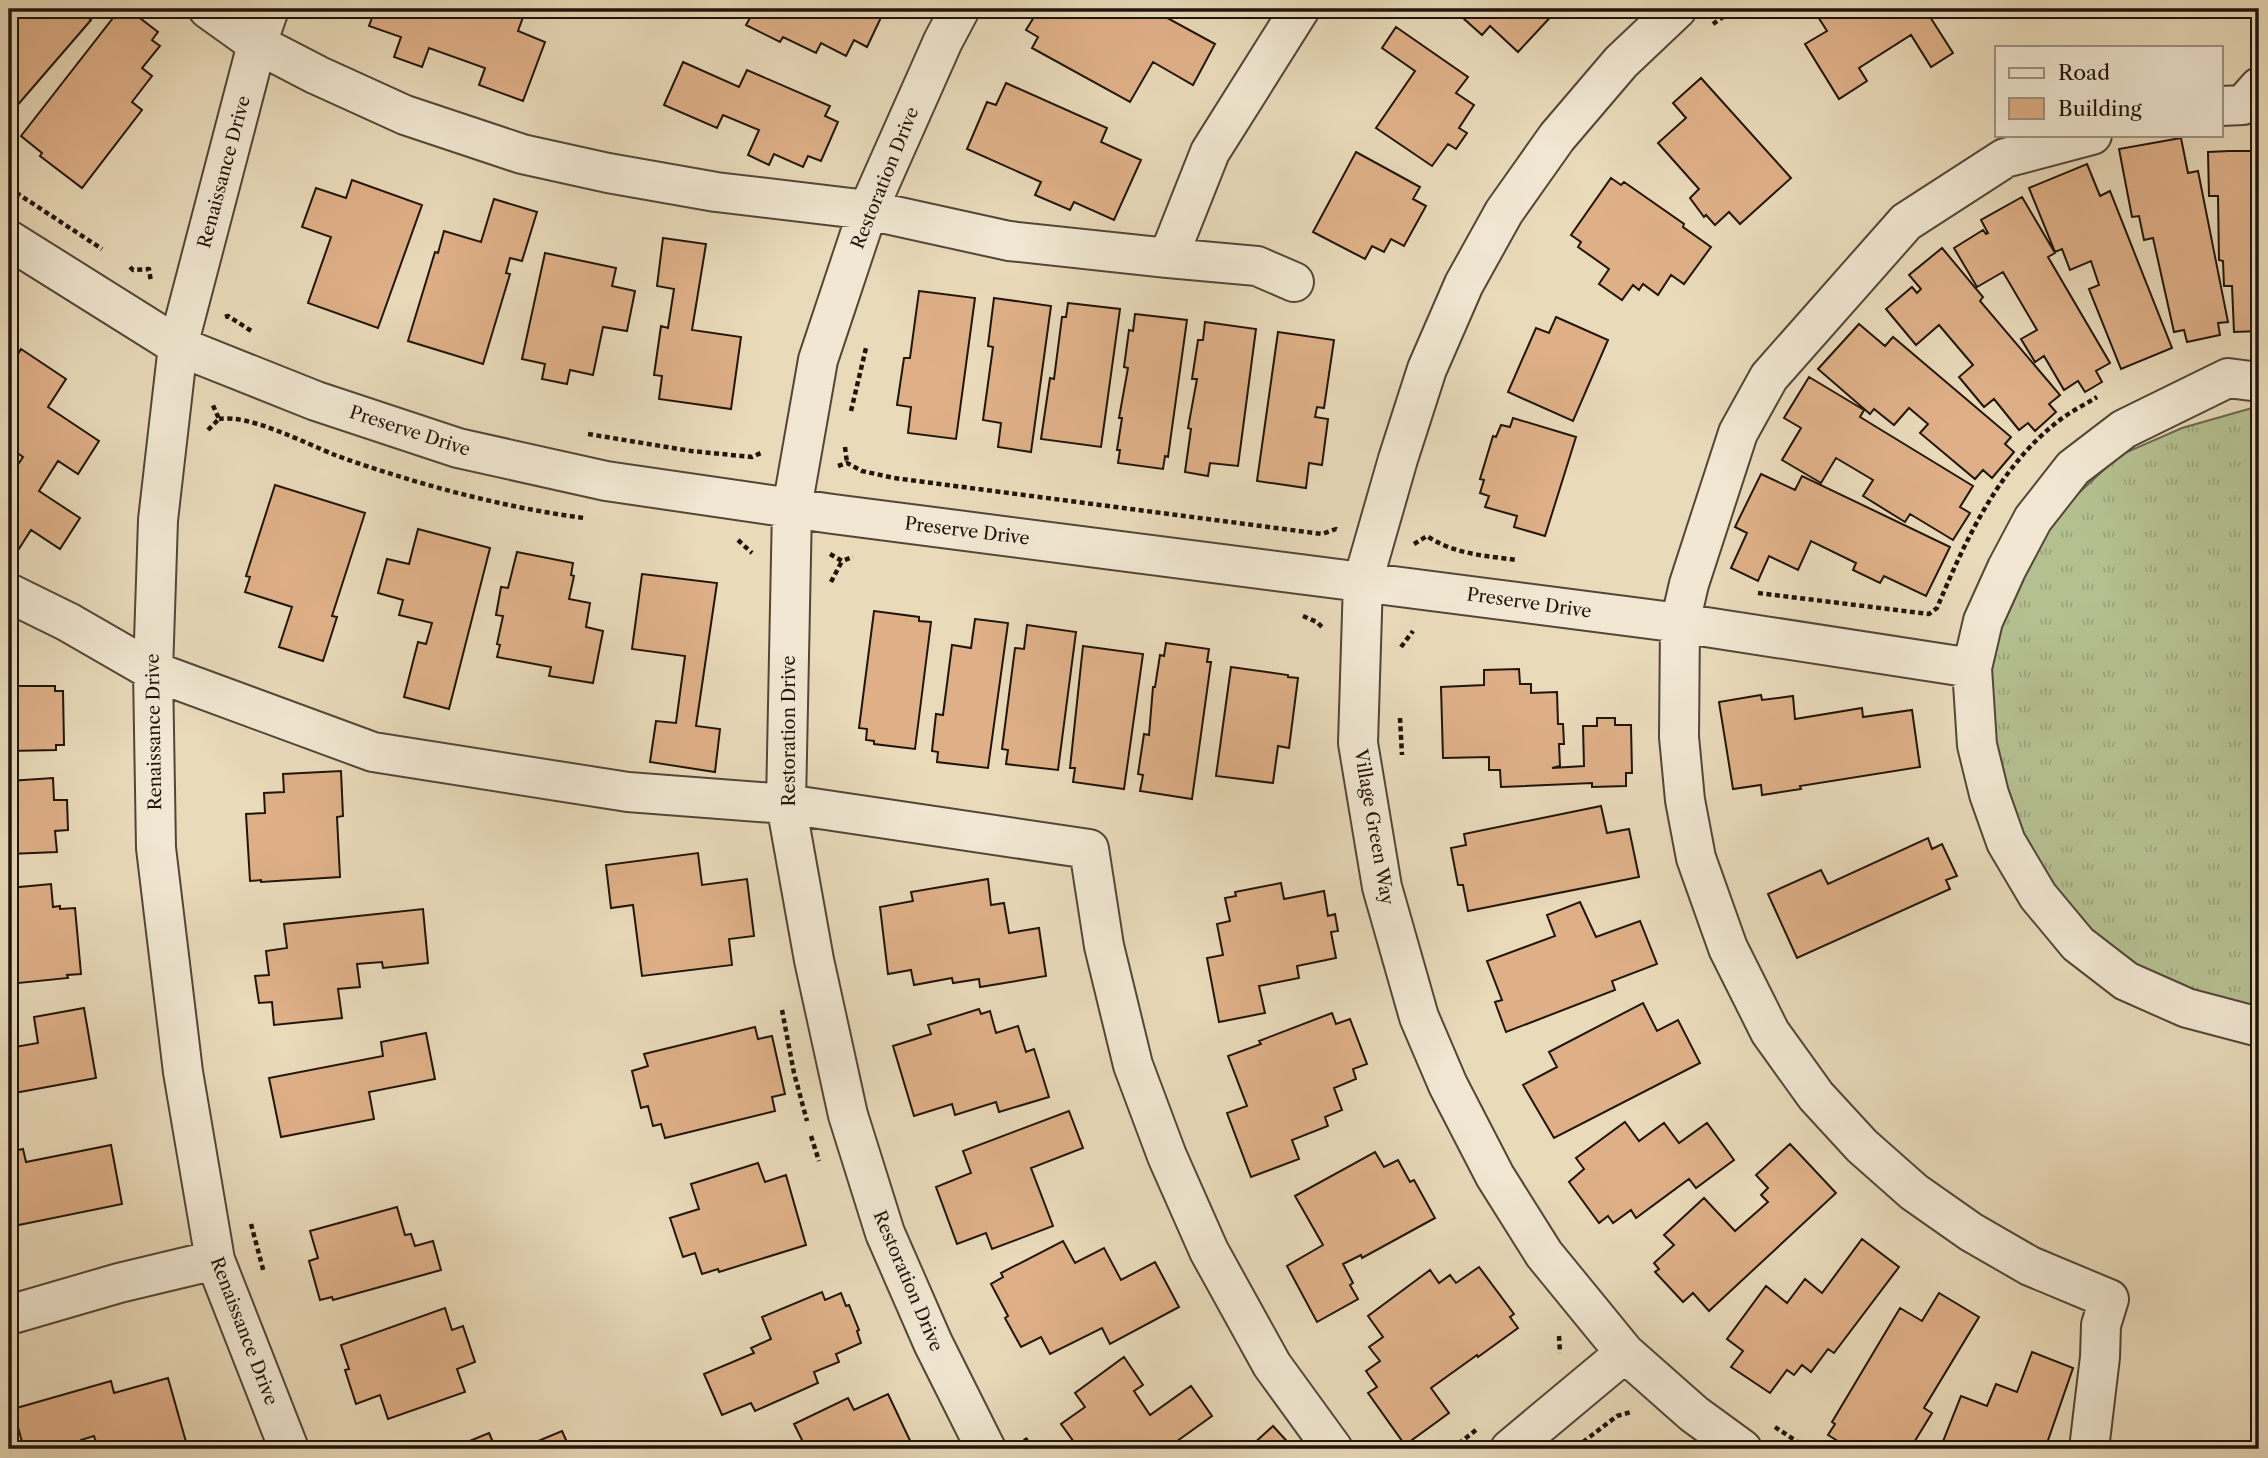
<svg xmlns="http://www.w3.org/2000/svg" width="2268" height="1458" viewBox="0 0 2268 1458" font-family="'Libre Caslon Text',serif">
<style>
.grass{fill:url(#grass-tufts);stroke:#6b6a4e;stroke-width:2}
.building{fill:#dfb088;stroke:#21150b;stroke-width:2}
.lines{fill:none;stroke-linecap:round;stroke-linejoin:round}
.minor-casing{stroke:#534637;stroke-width:42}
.path{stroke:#21150b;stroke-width:4.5;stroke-dasharray:5 3.5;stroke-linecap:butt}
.minor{stroke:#f1e7d2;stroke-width:38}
.labels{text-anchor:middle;stroke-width:6;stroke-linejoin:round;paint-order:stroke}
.street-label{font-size:18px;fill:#21150b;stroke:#f1e7d2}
</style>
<defs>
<pattern id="grass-tufts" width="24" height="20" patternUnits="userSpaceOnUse" patternTransform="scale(1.75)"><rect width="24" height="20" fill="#b5c091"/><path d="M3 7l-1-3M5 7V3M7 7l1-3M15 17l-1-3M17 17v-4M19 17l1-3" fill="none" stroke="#9ba47c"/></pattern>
</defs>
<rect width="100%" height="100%" fill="#e9daba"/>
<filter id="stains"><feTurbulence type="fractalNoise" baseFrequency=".00286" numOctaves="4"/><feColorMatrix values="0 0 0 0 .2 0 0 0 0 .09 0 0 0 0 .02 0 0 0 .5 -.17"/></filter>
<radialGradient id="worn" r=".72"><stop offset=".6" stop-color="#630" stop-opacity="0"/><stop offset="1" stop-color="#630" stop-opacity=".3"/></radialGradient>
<path class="grass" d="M 2252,408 L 2259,408 L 2259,1009 L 2168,986 L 2107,951 L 2073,919 L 1994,783 L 1988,676 L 2001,616 L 2028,551 L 2071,500 L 2120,455 L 2182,428 Z"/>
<path class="building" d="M 9,9 L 78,9 L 91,20 L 9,115 Z
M 120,9 L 128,9 L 158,32 L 152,40 L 160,46 L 142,68 L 152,76 L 132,102 L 142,110 L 82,188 L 40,156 L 42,153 L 21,136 Z
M 365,9 L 526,9 L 518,31 L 545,42 L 523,101 L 479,85 L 485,68 L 429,48 L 422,67 L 394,57 L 401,37 L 369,26 L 374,12 Z
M 755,9 L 885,9 L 867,47 L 854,40 L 846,56 L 821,43 L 816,53 L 783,37 L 780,42 L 746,25 Z
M 1039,9 L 1151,9 L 1215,44 L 1193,85 L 1153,62 L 1130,102 L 1032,48 L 1038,37 L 1026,30 Z
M 1453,9 L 1558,9 L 1518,52 L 1490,26 L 1482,35 Z
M 1813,9 L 1925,9 L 1953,53 L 1931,67 L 1911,35 L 1859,68 L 1867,81 L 1839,99 L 1805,44 L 1827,31 Z
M 2020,9 L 2046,9 L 2024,18 Z
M 1396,27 L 1468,77 L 1456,93 L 1474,105 L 1459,128 L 1467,133 L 1456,149 L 1448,144 L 1432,166 L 1376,128 L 1415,71 L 1382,48 Z
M 683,62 L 739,87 L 747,70 L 830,106 L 825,116 L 838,122 L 821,161 L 808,156 L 803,167 L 774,154 L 769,165 L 748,155 L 759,130 L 723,115 L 717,128 L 664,105 Z
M 1701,78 L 1791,178 L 1740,224 L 1729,212 L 1715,225 L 1706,215 L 1704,217 L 1690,198 L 1699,189 L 1658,143 L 1686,118 L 1673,103 Z
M 1006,83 L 1107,128 L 1101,142 L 1141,160 L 1114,220 L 1074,202 L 1070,210 L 1035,195 L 1041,182 L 967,149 L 987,102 L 996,105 Z
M 2181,138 L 2188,173 L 2198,171 L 2228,322 L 2218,323 L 2220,335 L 2187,342 L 2184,330 L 2174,332 L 2153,238 L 2144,240 L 2139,216 L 2132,217 L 2119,149 Z
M 2229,151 L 2259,151 L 2259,331 L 2234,332 L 2232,286 L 2224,286 L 2223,261 L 2219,260 L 2218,196 L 2209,196 L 2208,152 Z
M 1356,152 L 1420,187 L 1413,199 L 1426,206 L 1404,246 L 1391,239 L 1384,252 L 1372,246 L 1365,259 L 1313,232 Z
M 2087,164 L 2100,196 L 2110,191 L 2172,348 L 2121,369 L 2089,289 L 2099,285 L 2091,261 L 2070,270 L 2062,249 L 2055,252 L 2029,188 Z
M 1611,178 L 1621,185 L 1624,182 L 1684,224 L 1683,227 L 1711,247 L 1684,284 L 1671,275 L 1658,295 L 1643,284 L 1639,290 L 1633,285 L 1622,300 L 1599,284 L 1609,269 L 1578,247 L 1581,242 L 1571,235 Z
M 352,180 L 422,205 L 378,328 L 308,303 L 331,237 L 302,227 L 316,188 L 346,198 Z
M 2022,197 L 2055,253 L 2048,257 L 2110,363 L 2096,371 L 2102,382 L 2085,392 L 2078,381 L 2064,390 L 2044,356 L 2035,362 L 2021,339 L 2037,330 L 2003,272 L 1977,287 L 1954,248 L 1983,230 L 1986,234 L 1988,233 L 1981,220 Z
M 494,199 L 537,212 L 522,261 L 510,258 L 506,273 L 510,274 L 483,364 L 408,341 L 435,252 L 438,253 L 444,231 L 481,242 Z
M 663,238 L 706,244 L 692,330 L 741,337 L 731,409 L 659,399 L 662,376 L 654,375 L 661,326 L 668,328 L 674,289 L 657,286 Z
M 1942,248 L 1983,297 L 1980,301 L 2060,395 L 2049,404 L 2056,412 L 2035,431 L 2028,423 L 2019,430 L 1994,399 L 1984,407 L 1959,377 L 1973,365 L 1939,325 L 1916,345 L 1886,309 L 1912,287 L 1917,293 L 1921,289 L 1909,275 Z
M 545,253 L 616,268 L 612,286 L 635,291 L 627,331 L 603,327 L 593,375 L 570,370 L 567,384 L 542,379 L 545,364 L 522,359 Z
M 919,291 L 975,298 L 956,439 L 908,433 L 911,407 L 897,405 L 904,358 L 910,358 Z
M 994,298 L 1051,306 L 1031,452 L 998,447 L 1001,423 L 983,420 L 993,347 L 988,346 Z
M 1068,303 L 1120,309 L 1101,447 L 1041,439 L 1050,378 L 1054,379 L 1062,317 L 1066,317 Z
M 1135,314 L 1187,320 L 1168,457 L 1165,456 L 1163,469 L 1118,463 L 1120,450 L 1117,450 L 1122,418 L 1119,418 L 1128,368 L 1124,367 L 1129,330 L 1133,331 Z
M 1556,317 L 1608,340 L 1573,421 L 1508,392 L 1536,328 L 1549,333 Z
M 1205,322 L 1256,329 L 1238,466 L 1210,463 L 1208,476 L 1185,472 L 1191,429 L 1188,428 L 1197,379 L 1192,379 L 1198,340 L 1203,340 Z
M 1859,324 L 1885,346 L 1893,337 L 2011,437 L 2005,444 L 2014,452 L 1992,478 L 1983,470 L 1975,479 L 1920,433 L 1928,424 L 1909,408 L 1894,425 L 1874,409 L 1870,414 L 1818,369 Z
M 1278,332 L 1334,340 L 1324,408 L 1317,407 L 1315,417 L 1328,419 L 1322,465 L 1309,463 L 1306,488 L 1257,481 Z
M 21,349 L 66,379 L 48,407 L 99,441 L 78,474 L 58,461 L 39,491 L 80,518 L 60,549 L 31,530 L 15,555 L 9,551 L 9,478 L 23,457 L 9,447 L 9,369 Z
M 1809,377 L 1864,410 L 1860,417 L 1973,486 L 1960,507 L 1970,513 L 1953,540 L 1910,514 L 1905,522 L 1863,496 L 1873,480 L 1836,458 L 1821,483 L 1782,460 L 1801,428 L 1784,418 Z
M 1513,418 L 1576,437 L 1545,536 L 1514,527 L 1517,516 L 1485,507 L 1489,496 L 1480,493 L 1484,480 L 1480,479 L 1493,436 L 1496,437 L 1501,425 L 1510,427 Z
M 1761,474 L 1795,490 L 1802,476 L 1950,547 L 1926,596 L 1884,576 L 1880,583 L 1853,570 L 1856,563 L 1811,541 L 1798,570 L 1769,556 L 1758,581 L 1731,568 L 1747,533 L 1735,527 Z
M 275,485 L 365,513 L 332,616 L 337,617 L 323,661 L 279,647 L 292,607 L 245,592 L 250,577 L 246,576 Z
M 418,529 L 490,548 L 449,709 L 404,697 L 418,642 L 426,644 L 432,623 L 399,615 L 403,600 L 378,593 L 387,559 L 409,564 Z
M 517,552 L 573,563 L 571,575 L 574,576 L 569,599 L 590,603 L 586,627 L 603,631 L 593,683 L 549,676 L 551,667 L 497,657 L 500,645 L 497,644 L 503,616 L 496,615 L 501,587 L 508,588 Z
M 642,574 L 717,583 L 696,726 L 720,729 L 715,772 L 650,762 L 656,721 L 676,723 L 685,656 L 632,649 Z
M 874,611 L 919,617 L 919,621 L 931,622 L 915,749 L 874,744 L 874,741 L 866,740 L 867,729 L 859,728 Z
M 975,619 L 1008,623 L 988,768 L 937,762 L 938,752 L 932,751 L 936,714 L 943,715 L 952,645 L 971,648 Z
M 1027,625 L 1076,632 L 1058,770 L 1006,764 L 1008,750 L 1002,749 L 1015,648 L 1024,649 Z
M 1166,643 L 1209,649 L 1207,662 L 1211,662 L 1192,799 L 1140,791 L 1143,775 L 1138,774 L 1144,734 L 1149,735 L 1153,687 L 1155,687 L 1160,655 L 1164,656 Z
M 1083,646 L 1143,654 L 1124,789 L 1073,782 L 1075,768 L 1070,768 Z
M 1231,667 L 1288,675 L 1288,677 L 1298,678 L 1289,748 L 1278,746 L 1273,783 L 1216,776 Z
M 1519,669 L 1520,684 L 1531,684 L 1531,693 L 1557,692 L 1558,724 L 1563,724 L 1564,744 L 1559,744 L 1560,766 L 1552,768 L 1584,766 L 1583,726 L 1597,726 L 1597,718 L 1615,718 L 1615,725 L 1631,725 L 1632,773 L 1626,773 L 1626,786 L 1592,787 L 1592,783 L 1501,787 L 1500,770 L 1489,770 L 1489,757 L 1443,758 L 1441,687 L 1484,685 L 1484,670 Z
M 9,686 L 55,686 L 55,691 L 63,691 L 64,745 L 56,745 L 56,750 L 9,751 Z
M 1761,695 L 1762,700 L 1793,696 L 1795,719 L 1862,708 L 1863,717 L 1912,710 L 1920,767 L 1800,786 L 1801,789 L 1762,795 L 1761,785 L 1733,789 L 1719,702 Z
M 341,771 L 343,816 L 337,817 L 340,877 L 261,882 L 261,880 L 250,881 L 246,814 L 265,813 L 264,793 L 284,792 L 283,774 Z
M 53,778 L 54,800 L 67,800 L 68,830 L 55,831 L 57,852 L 9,854 L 9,781 Z
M 1601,806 L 1607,833 L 1629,829 L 1639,877 L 1468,911 L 1463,885 L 1458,885 L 1451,848 L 1466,845 L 1464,834 Z
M 1928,838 L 1932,849 L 1942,844 L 1957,876 L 1946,880 L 1950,889 L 1797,958 L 1768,894 L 1821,870 L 1828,884 Z
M 698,853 L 702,885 L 747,879 L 754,936 L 729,939 L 732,965 L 642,976 L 633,905 L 611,908 L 606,865 Z
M 988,879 L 991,905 L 1004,903 L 1009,933 L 1039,928 L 1046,976 L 980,987 L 979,979 L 953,983 L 952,978 L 914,985 L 911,970 L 888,974 L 880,907 L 913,901 L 911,892 Z
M 1281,883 L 1284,899 L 1324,891 L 1328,916 L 1335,914 L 1338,931 L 1331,932 L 1336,958 L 1297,966 L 1299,978 L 1259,986 L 1265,1013 L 1219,1022 L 1207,958 L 1223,955 L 1217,924 L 1230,921 L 1225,898 L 1236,896 L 1235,892 Z
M 51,884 L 53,907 L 60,906 L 60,909 L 75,908 L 81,974 L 67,975 L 68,978 L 9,984 L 9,888 Z
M 1580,902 L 1596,937 L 1640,921 L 1657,964 L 1612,981 L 1615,990 L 1506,1032 L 1495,1002 L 1502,1000 L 1487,961 L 1555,936 L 1547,915 Z
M 423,909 L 428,963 L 383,968 L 382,962 L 357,964 L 360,987 L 338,989 L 342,1018 L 274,1025 L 272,1002 L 259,1003 L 255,976 L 269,975 L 266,951 L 287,948 L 284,924 Z
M 1643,1003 L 1657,1031 L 1678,1020 L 1700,1063 L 1554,1138 L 1523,1085 L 1557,1067 L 1549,1052 Z
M 84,1008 L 96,1078 L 9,1094 L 9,1048 L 38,1043 L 34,1017 Z
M 979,1009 L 981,1014 L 990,1011 L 996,1033 L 1018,1026 L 1026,1052 L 1034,1049 L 1049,1097 L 999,1112 L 996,1102 L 955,1115 L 952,1104 L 914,1116 L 893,1046 L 931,1034 L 928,1025 Z
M 1332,1013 L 1336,1024 L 1350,1019 L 1367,1064 L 1353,1069 L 1356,1079 L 1334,1088 L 1342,1110 L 1325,1117 L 1328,1126 L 1292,1140 L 1299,1159 L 1251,1177 L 1227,1113 L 1247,1106 L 1228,1056 L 1261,1044 L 1259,1041 Z
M 755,1027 L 758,1039 L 772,1036 L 785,1094 L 772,1097 L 775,1111 L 665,1138 L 661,1124 L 653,1126 L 648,1106 L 641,1108 L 632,1071 L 648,1066 L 644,1054 Z
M 426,1033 L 435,1079 L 369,1092 L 374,1119 L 281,1137 L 269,1078 L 383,1056 L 381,1042 Z
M 1069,1111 L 1083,1148 L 1031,1168 L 1053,1226 L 992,1249 L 986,1233 L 957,1244 L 936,1187 L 971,1173 L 963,1151 Z
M 1625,1122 L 1639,1141 L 1664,1123 L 1679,1143 L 1707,1123 L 1734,1160 L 1696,1188 L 1689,1179 L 1636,1218 L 1631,1210 L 1613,1223 L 1608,1216 L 1599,1223 L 1569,1182 L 1584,1169 L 1576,1158 Z
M 1790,1144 L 1836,1193 L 1709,1311 L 1693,1293 L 1683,1302 L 1655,1272 L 1659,1269 L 1654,1263 L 1674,1245 L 1664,1235 L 1704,1198 L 1735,1231 L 1768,1202 L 1761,1195 L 1768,1188 L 1756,1175 Z
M 111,1145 L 122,1204 L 9,1227 L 9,1152 L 23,1149 L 26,1162 Z
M 1375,1152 L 1384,1167 L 1398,1160 L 1410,1182 L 1414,1180 L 1435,1218 L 1362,1258 L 1361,1255 L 1343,1264 L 1353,1283 L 1350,1285 L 1358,1299 L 1317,1322 L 1287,1266 L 1323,1245 L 1295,1196 Z
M 758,1163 L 765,1182 L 786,1175 L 806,1245 L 719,1272 L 718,1269 L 702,1274 L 695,1253 L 683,1257 L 670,1218 L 699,1209 L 691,1184 Z
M 397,1207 L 405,1235 L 411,1234 L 415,1246 L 433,1241 L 441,1270 L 333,1300 L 332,1297 L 320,1300 L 309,1261 L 318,1258 L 310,1231 Z
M 1862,1239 L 1899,1267 L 1834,1353 L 1828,1349 L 1811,1372 L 1802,1365 L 1794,1375 L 1787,1370 L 1770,1393 L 1731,1367 L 1743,1351 L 1727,1339 L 1766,1286 L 1787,1303 L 1805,1279 L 1822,1293 Z
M 1063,1241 L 1075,1263 L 1104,1248 L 1121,1280 L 1155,1262 L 1179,1307 L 1110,1344 L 1102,1328 L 1050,1354 L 1041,1337 L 1021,1347 L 1005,1318 L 1008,1316 L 991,1284 L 1003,1277 L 1001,1273 Z
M 1479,1267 L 1514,1314 L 1510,1317 L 1518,1328 L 1478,1357 L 1477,1355 L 1431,1388 L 1449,1413 L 1405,1445 L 1368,1393 L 1377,1387 L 1366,1371 L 1380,1361 L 1369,1347 L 1383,1337 L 1368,1316 L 1430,1270 L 1439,1283 L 1450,1275 L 1456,1283 Z
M 822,1292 L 825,1300 L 841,1293 L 846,1306 L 849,1305 L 859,1330 L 857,1331 L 861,1343 L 836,1354 L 839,1362 L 814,1372 L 818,1383 L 755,1411 L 751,1403 L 722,1415 L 704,1374 L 754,1353 L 751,1348 L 771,1339 L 762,1317 Z
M 1939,1293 L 1979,1317 L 1924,1408 L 1932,1413 L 1910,1449 L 1851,1449 L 1828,1435 L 1835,1424 L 1832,1422 L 1900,1308 L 1922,1321 Z
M 445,1308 L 452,1330 L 463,1326 L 475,1362 L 457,1369 L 465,1392 L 388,1419 L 380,1395 L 356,1404 L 345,1370 L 349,1369 L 341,1345 Z
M 2032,1352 L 2073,1368 L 2045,1449 L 1940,1449 L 1961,1396 L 1987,1406 L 1996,1384 L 2017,1392 Z
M 1124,1357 L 1143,1385 L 1134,1391 L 1150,1415 L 1191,1386 L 1212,1416 L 1166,1449 L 1079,1449 L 1061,1424 L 1085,1407 L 1075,1393 Z
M 168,1378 L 188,1449 L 98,1449 L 94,1436 L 81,1440 L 83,1447 L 74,1449 L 24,1449 L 13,1409 L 111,1381 L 114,1393 Z
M 888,1394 L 914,1449 L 803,1449 L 806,1448 L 794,1424 L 848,1398 L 854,1410 Z
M 1273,1426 L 1294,1449 L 1254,1449 L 1251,1446 Z
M 562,1431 L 570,1449 L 519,1449 Z
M 489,1433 L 496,1449 L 450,1449 Z"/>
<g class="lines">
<defs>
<path id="minor" d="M 208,9 L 257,44 L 317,75 L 405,115 L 522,154 L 608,173 L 716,192 L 868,210 L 1009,241 L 1168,258 L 1210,152 L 1300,9
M 269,9 L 257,44 L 178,346 L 158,520 L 153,671 L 156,848 L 183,1072 L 215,1260 L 289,1449
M 960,9 L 943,41 L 868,210 L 818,360 L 792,508 L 786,804 L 814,960 L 848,1115 L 885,1233 L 933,1343 L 986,1449
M 1677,9 L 1621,62 L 1557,137 L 1504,212 L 1464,284 L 1427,369 L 1398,459 L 1363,581 L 1358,743 L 1382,887 L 1419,1017 L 1448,1085 L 1495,1176 L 1544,1254 L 1625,1353 L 1694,1414 L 1742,1449
M 2221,106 L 2243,105 L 2259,87
M 9,240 L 178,346 L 316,401 L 458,448 L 606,481 L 833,514 L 1680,623 L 1972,668
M 1168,258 L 1257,266 L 1294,282
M 2259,382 L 2228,378 L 2124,429 L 2073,468 L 2033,519 L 2007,568 L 1983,621 L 1972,668 L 1977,745 L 1989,794 L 2006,842 L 2038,896 L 2078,944 L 2126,981 L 2187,1008 L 2259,1027
M 9,593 L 68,622 L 153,671 L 373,752 L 628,792 L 786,804 L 1089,849 L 1104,946 L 1133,1065 L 1167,1156 L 1209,1251 L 1272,1365 L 1333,1449
M 9,1315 L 119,1283 L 215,1260
M 1510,1449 L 1625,1353
M 2089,1449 L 2100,1357 L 2101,1325 L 2109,1299 L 2030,1266 L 1971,1232 L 1914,1192 L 1862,1146 L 1816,1096 L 1770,1032 L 1728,948 L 1696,858 L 1685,800 L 1679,737 L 1680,623 L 1689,584 L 1738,433 L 1769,377 L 1906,222 L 2005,158 L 2092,135"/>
</defs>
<use href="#minor" class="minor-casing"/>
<path class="path" d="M 1713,24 L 1734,9
M 9,188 L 102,249
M 130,267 L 133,270 L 149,269 L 151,282
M 225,317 L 228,316 L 253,332
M 851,411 L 866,348
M 219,419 C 249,414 305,443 335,455 C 356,463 379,470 401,477 C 460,495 523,510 584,518
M 208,430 L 219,419 L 212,403
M 588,434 L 691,451 L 752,457 L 763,452
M 845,447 L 847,463
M 838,466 L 847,463 L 862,471 L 894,478 L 1322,534 L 1336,529 L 1339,531
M 738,540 L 752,553
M 1414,544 L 1427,536 C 1453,554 1487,556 1517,560
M 830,554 L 842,561 L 853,557
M 831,582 L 842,561
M 1758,593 L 1929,614 L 1937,608 C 1965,541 1998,469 2056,423 C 2068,413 2084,405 2097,397
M 1303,616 L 1317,622 L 1322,627
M 1401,647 L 1413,631
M 1400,718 L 1402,755
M 782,1010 L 794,1073 L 807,1121
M 811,1136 L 819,1161
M 251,1224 L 264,1273
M 1559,1336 L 1560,1353
M 1775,1427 L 1808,1449
M 1025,1438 L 1031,1449
M 1583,1442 L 1617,1416 L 1631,1412
M 1452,1449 L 1476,1430"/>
<use href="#minor" class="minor"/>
</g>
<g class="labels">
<g class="street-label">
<text transform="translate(224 172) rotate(-75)" y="6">Renaissance Drive</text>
<text transform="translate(885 178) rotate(-68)" y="6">Restoration Drive</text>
<text transform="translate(410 431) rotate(18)" y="6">Preserve Drive</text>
<text transform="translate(967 531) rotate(7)" y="6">Preserve Drive</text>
<text transform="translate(1529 603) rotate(8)" y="6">Preserve Drive</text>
<text transform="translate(789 731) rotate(-90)" y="6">Restoration Drive</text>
<text transform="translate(154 732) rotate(-91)" y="6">Renaissance Drive</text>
<text transform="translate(1374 827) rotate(80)" y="6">Village Green Way</text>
<text transform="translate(908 1281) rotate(67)" y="6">Restoration Drive</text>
<text transform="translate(244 1331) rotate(69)" y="6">Renaissance Drive</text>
</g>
</g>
<rect width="2268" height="1458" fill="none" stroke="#e9daba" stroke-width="35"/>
<rect x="10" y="10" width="2247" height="1437" fill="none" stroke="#21150b" stroke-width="3.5"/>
<rect x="18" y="18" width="2233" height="1423" fill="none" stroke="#21150b" stroke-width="2"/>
<rect x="1995" y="46" width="228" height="91" fill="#f1e7d2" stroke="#9e9382" stroke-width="2"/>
<rect x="2009" y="68" width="35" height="10" fill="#f1e7d2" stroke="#9e9382" stroke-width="2"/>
<text x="2058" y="80" font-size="21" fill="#21150b">Road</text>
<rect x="2009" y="98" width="35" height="21" fill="#dfb088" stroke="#9e9382" stroke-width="2"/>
<text x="2058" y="116" font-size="21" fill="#21150b">Building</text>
<rect width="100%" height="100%" filter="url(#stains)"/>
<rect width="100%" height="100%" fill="url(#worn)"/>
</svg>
